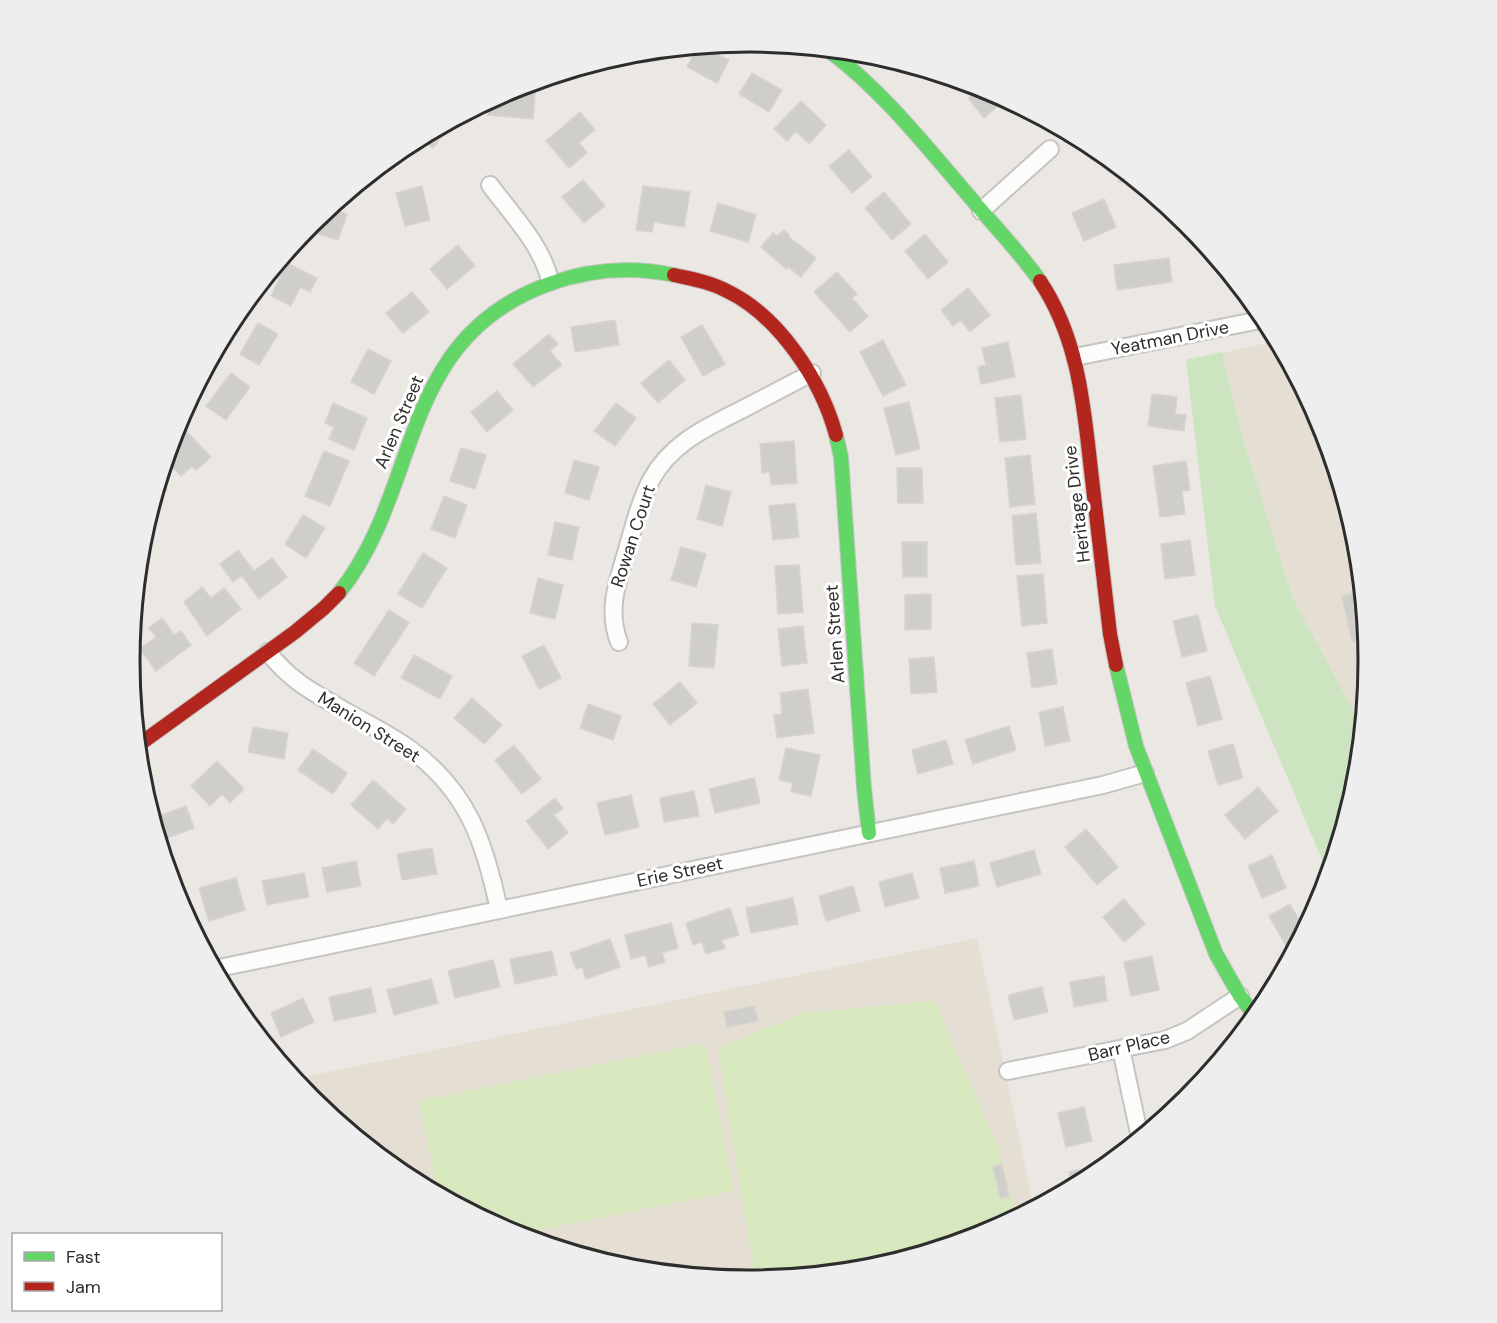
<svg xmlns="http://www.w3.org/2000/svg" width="1497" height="1323" viewBox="0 0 1497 1323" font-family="'DM Sans',sans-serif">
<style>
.education{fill:#e5dfd3}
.green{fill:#cde4c0}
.pitch{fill:#d7e7be}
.building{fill:#d0cecb;stroke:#d6d3d0;stroke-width:1.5}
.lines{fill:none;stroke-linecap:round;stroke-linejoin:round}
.street-casing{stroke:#c5c4c3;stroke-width:20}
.fast-casing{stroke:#c5c4c3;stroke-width:16}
.jam-casing{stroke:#c5c4c3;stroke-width:16}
.street{stroke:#fcfcfb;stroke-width:16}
.fast{stroke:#63d668;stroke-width:14}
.jam{stroke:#b3261e;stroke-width:14}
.labels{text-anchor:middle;stroke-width:6;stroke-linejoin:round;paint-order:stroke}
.street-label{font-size:18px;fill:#2d2d2d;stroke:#fff}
.rim{fill:none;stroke:#2d2d2d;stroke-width:3}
</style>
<rect width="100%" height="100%" fill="#ebe8e4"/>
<path class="education" d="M 1276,341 L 1321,425 L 1356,541 L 1368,662 L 1362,727 L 1292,596 L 1241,432 L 1222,353 Z
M 977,938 L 1034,1208 L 985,1234 L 869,1269 L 748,1281 L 627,1269 L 511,1234 L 404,1176 L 310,1099 L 294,1079 Z"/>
<path class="green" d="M 1222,352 L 1241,432 L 1292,596 L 1362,727 L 1356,783 L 1328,874 L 1215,606 L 1186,360 Z"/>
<path class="pitch" d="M 934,1001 L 997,1145 L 1014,1206 L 1004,1224 L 985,1234 L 869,1269 L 757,1280 L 749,1241 L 718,1048 L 804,1013 Z
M 705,1043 L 734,1191 L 515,1235 L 438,1194 L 419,1101 Z
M 740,1266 L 744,1281 L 716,1278 L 715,1272 Z"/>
<path class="building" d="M 697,47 L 703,47 L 729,60 L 717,83 L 687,67 Z
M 667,50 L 663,58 L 647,52 Z
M 752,73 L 782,90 L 769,112 L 739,94 Z
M 981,88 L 1005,100 L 984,118 L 968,98 Z
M 508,91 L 535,93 L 533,119 L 488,115 L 489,101 Z
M 801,101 L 826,125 L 809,144 L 796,131 L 787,141 L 774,129 Z
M 580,112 L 595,130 L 579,143 L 587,153 L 569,168 L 546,141 Z
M 454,120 L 433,148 L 420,138 Z
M 849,150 L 872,177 L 852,193 L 829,166 Z
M 1121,169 L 1137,183 L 1119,182 Z
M 583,180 L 605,206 L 584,223 L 562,197 Z
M 422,186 L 430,220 L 405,226 L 396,193 Z
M 643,186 L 690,192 L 684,227 L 654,222 L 652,232 L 636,230 Z
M 884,192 L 911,224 L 892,240 L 865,208 Z
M 1104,199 L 1116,227 L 1084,241 L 1072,213 Z
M 718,203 L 756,215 L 748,242 L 710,231 Z
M 329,208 L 347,214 L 338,240 L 305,230 Z
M 784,230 L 789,235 L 790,238 L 816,258 L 801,277 L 788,267 L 786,269 L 761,247 L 773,233 L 777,236 Z
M 925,234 L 948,262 L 928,279 L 905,251 Z
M 458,245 L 475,266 L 447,289 L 430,269 Z
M 1169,258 L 1172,282 L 1117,290 L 1114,265 Z
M 287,263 L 317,278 L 310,292 L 300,287 L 291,306 L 271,296 Z
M 837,272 L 857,294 L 852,298 L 868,316 L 850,332 L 814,292 Z
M 968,288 L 990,315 L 970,332 L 961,320 L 953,326 L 941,310 Z
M 412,292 L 429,312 L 403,333 L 386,313 Z
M 615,320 L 619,345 L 575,352 L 571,327 Z
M 258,323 L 278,334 L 259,365 L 240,354 Z
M 702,325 L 725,364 L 703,376 L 681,337 Z
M 549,334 L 558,344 L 550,351 L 562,365 L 533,387 L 513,364 Z
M 883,340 L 906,385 L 883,396 L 860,352 Z
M 1008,342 L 1015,377 L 981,384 L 978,367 L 986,365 L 982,348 Z
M 368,349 L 391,361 L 374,394 L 351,382 Z
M 669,360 L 685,380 L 658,403 L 641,383 Z
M 231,373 L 250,387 L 226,420 L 206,406 Z
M 497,391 L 513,410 L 487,432 L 471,412 Z
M 1152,394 L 1177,397 L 1175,414 L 1186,415 L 1184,431 L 1148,426 Z
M 1021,395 L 1026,439 L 1000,442 L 995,398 Z
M 909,402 L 920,449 L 896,455 L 884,408 Z
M 333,403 L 367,418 L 354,450 L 329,439 L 334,427 L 325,423 Z
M 616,403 L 636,418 L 615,446 L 594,431 Z
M 186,431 L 211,457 L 196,470 L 192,466 L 181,476 L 166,460 L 169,447 Z
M 794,441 L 797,483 L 771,485 L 770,472 L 762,473 L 760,444 Z
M 461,448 L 486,455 L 475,489 L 450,481 Z
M 324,451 L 349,461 L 330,506 L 305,496 Z
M 1030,455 L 1035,504 L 1010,507 L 1005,458 Z
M 574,460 L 599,467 L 589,500 L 565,493 Z
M 1186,461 L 1190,490 L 1182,491 L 1185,514 L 1160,517 L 1153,466 Z
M 897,468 L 922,468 L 923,503 L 898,503 Z
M 159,482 L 167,490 L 151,506 Z
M 706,485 L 731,492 L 722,526 L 697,519 Z
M 444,496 L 467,505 L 455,538 L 431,529 Z
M 795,503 L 799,537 L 773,540 L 769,506 Z
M 1036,513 L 1041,563 L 1016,565 L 1012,516 Z
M 303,515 L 325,528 L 306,558 L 285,544 Z
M 555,522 L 579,527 L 572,560 L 548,555 Z
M 1190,540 L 1195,575 L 1165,579 L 1161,544 Z
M 902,542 L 927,542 L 927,577 L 903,577 Z
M 681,547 L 706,554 L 696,587 L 671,580 Z
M 238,550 L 254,571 L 272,558 L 287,577 L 259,599 L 242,576 L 233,582 L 220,564 Z
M 423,553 L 447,568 L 422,608 L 398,594 Z
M 799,565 L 803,612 L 778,614 L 775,566 Z
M 1043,574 L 1047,623 L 1022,626 L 1017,576 Z
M 538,578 L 563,585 L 555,619 L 530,613 Z
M 202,587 L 211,598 L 224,588 L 241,609 L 207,636 L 184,602 Z
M 1361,592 L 1366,639 L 1352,642 L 1342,596 Z
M 931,594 L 931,629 L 905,630 L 905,595 Z
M 389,610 L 409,623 L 374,676 L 354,663 Z
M 1198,615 L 1207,651 L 1182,657 L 1173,621 Z
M 162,618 L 174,635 L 181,631 L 191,645 L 156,671 L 140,649 L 156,637 L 149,628 Z
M 692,623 L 718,625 L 714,668 L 689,666 Z
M 803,626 L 807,663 L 782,666 L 778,629 Z
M 544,645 L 561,678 L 539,689 L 522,656 Z
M 1052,649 L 1057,684 L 1032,688 L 1027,653 Z
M 414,655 L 452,676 L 440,699 L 401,678 Z
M 934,657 L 937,692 L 911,694 L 909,659 Z
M 1210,676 L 1222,719 L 1198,726 L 1186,683 Z
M 680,682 L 697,703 L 670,725 L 653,704 Z
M 808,689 L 814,733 L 777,738 L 774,715 L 782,714 L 780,693 Z
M 472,698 L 502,725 L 484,744 L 454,718 Z
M 588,704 L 621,716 L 613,740 L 580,728 Z
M 1063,707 L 1070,741 L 1045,746 L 1039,712 Z
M 1009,726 L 1016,750 L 973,764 L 965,740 Z
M 253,727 L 288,733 L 284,759 L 248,752 Z
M 946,740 L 953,764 L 918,774 L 912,750 Z
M 1233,744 L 1243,778 L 1218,785 L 1208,751 Z
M 514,745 L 541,779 L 522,794 L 495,760 Z
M 786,748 L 820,755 L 811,796 L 791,792 L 793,783 L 779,780 Z
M 313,749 L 347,773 L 333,794 L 298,770 Z
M 217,761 L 244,789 L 230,803 L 222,794 L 210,806 L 191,786 Z
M 754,778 L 760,803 L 715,813 L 709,789 Z
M 373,780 L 406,809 L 393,824 L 387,818 L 378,829 L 351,805 Z
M 1258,787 L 1278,811 L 1245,839 L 1225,815 Z
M 694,791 L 699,816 L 664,822 L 660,798 Z
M 631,795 L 639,827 L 605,835 L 597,803 Z
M 555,798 L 563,808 L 554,815 L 568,833 L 548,849 L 526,821 Z
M 186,806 L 194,828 L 159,841 L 152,819 Z
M 1086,829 L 1118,867 L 1097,885 L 1065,847 Z
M 432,848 L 437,874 L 402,880 L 397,854 Z
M 1034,850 L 1041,874 L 997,887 L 990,863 Z
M 1272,855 L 1286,888 L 1262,898 L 1248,866 Z
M 356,861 L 361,886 L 327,892 L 322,868 Z
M 974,861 L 979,886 L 945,893 L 940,868 Z
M 304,873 L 309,897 L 267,905 L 262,881 Z
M 912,873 L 919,898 L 885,907 L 879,882 Z
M 236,878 L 245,910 L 209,921 L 199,888 Z
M 853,886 L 860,911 L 826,921 L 819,896 Z
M 793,898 L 798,924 L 751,933 L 746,908 Z
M 1124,899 L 1145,924 L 1124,942 L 1103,917 Z
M 177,901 L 186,901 L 185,914 Z
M 1290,904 L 1304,929 L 1291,954 L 1269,916 Z
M 730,908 L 739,935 L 722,940 L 725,948 L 706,954 L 702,942 L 693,945 L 686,923 Z
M 671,923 L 678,948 L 662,953 L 665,962 L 649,967 L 645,955 L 631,959 L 625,935 Z
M 610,939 L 620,967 L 586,979 L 582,967 L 576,969 L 570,953 Z
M 552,951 L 557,975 L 515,984 L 510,959 Z
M 1152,956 L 1159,990 L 1131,996 L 1124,962 Z
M 493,960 L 500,987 L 455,998 L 448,971 Z
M 1104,976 L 1107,1001 L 1074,1007 L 1070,982 Z
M 431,979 L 438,1003 L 394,1015 L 387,990 Z
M 1042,987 L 1048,1012 L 1014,1020 L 1008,995 Z
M 371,988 L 376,1012 L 334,1021 L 329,997 Z
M 303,998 L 314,1022 L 281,1037 L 271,1013 Z
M 754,1006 L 758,1021 L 727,1027 L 724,1012 Z
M 249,1016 L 251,1027 L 243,1017 Z
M 1084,1107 L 1092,1141 L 1066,1147 L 1058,1113 Z
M 1002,1165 L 1009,1196 L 1000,1198 L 993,1167 Z
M 1095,1166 L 1097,1173 L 1073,1187 L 1069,1172 Z"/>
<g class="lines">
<defs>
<path id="street" d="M 490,185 C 512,215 542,245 550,281
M 981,211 L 1050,149
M 1075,357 L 1265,319
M 619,642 C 607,611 617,583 626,553 C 633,529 639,503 651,480 C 671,443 707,427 743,409 C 766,397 789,385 812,373
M 268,652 C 291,682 315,693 347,712 C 368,724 391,735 410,749 C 468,791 485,843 499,910
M 214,969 L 1103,785 L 1145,773
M 1121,1049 L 1140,1138
M 1008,1071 L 1165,1040 L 1187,1031 L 1240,996"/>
<path id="fast" d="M 828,50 C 883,91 924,144 969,196 C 993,225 1019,251 1040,281
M 836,435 L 841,457 L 864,788 L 869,833
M 339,593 C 423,488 396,339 549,284 C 590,269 631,266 674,275
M 1116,665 L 1136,746 L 1216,954 L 1240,996 L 1255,1016"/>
<path id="jam" d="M 674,275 C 692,279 710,282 727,291 C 779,316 821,380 836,435
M 1040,281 C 1080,341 1084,410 1092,479 C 1098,531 1104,582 1110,634 L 1116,665
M 137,746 L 295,632 L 324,608 L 339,593"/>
</defs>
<use href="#street" class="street-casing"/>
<use href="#fast" class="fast-casing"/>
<use href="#jam" class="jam-casing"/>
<use href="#street" class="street"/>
<use href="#fast" class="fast"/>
<use href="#jam" class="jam"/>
</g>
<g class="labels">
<g class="street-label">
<text transform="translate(1170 338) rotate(-11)" y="6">Yeatman Drive</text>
<text transform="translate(399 422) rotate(-67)" y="6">Arlen Street</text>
<text transform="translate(1077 504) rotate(-97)" y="6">Heritage Drive</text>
<text transform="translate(633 536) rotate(-72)" y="6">Rowan Court</text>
<text transform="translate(835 634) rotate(-94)" y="6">Arlen Street</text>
<text transform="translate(369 727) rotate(32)" y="6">Manion Street</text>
<text transform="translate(680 872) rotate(-12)" y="6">Erie Street</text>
<text transform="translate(1129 1046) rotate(-13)" y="6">Barr Place</text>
</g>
</g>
<path d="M0 0H1497V1323H0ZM140 661a609 609 0 1 1 1218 0a609 609 0 1 1-1218 0Z" fill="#eee" fill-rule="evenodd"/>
<path class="rim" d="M140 661a609 609 0 1 1 1218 0a609 609 0 1 1-1218 0Z"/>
<rect x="12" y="1233" width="210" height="78" fill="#ffffff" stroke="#ababab" stroke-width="1.5"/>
<rect x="24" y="1252" width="30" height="9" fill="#63d668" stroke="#ababab" stroke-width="1.5"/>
<text x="66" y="1263" font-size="18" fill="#2d2d2d">Fast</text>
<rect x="24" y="1282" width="30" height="9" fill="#b3261e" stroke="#ababab" stroke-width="1.5"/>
<text x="66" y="1293" font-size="18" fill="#2d2d2d">Jam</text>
</svg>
